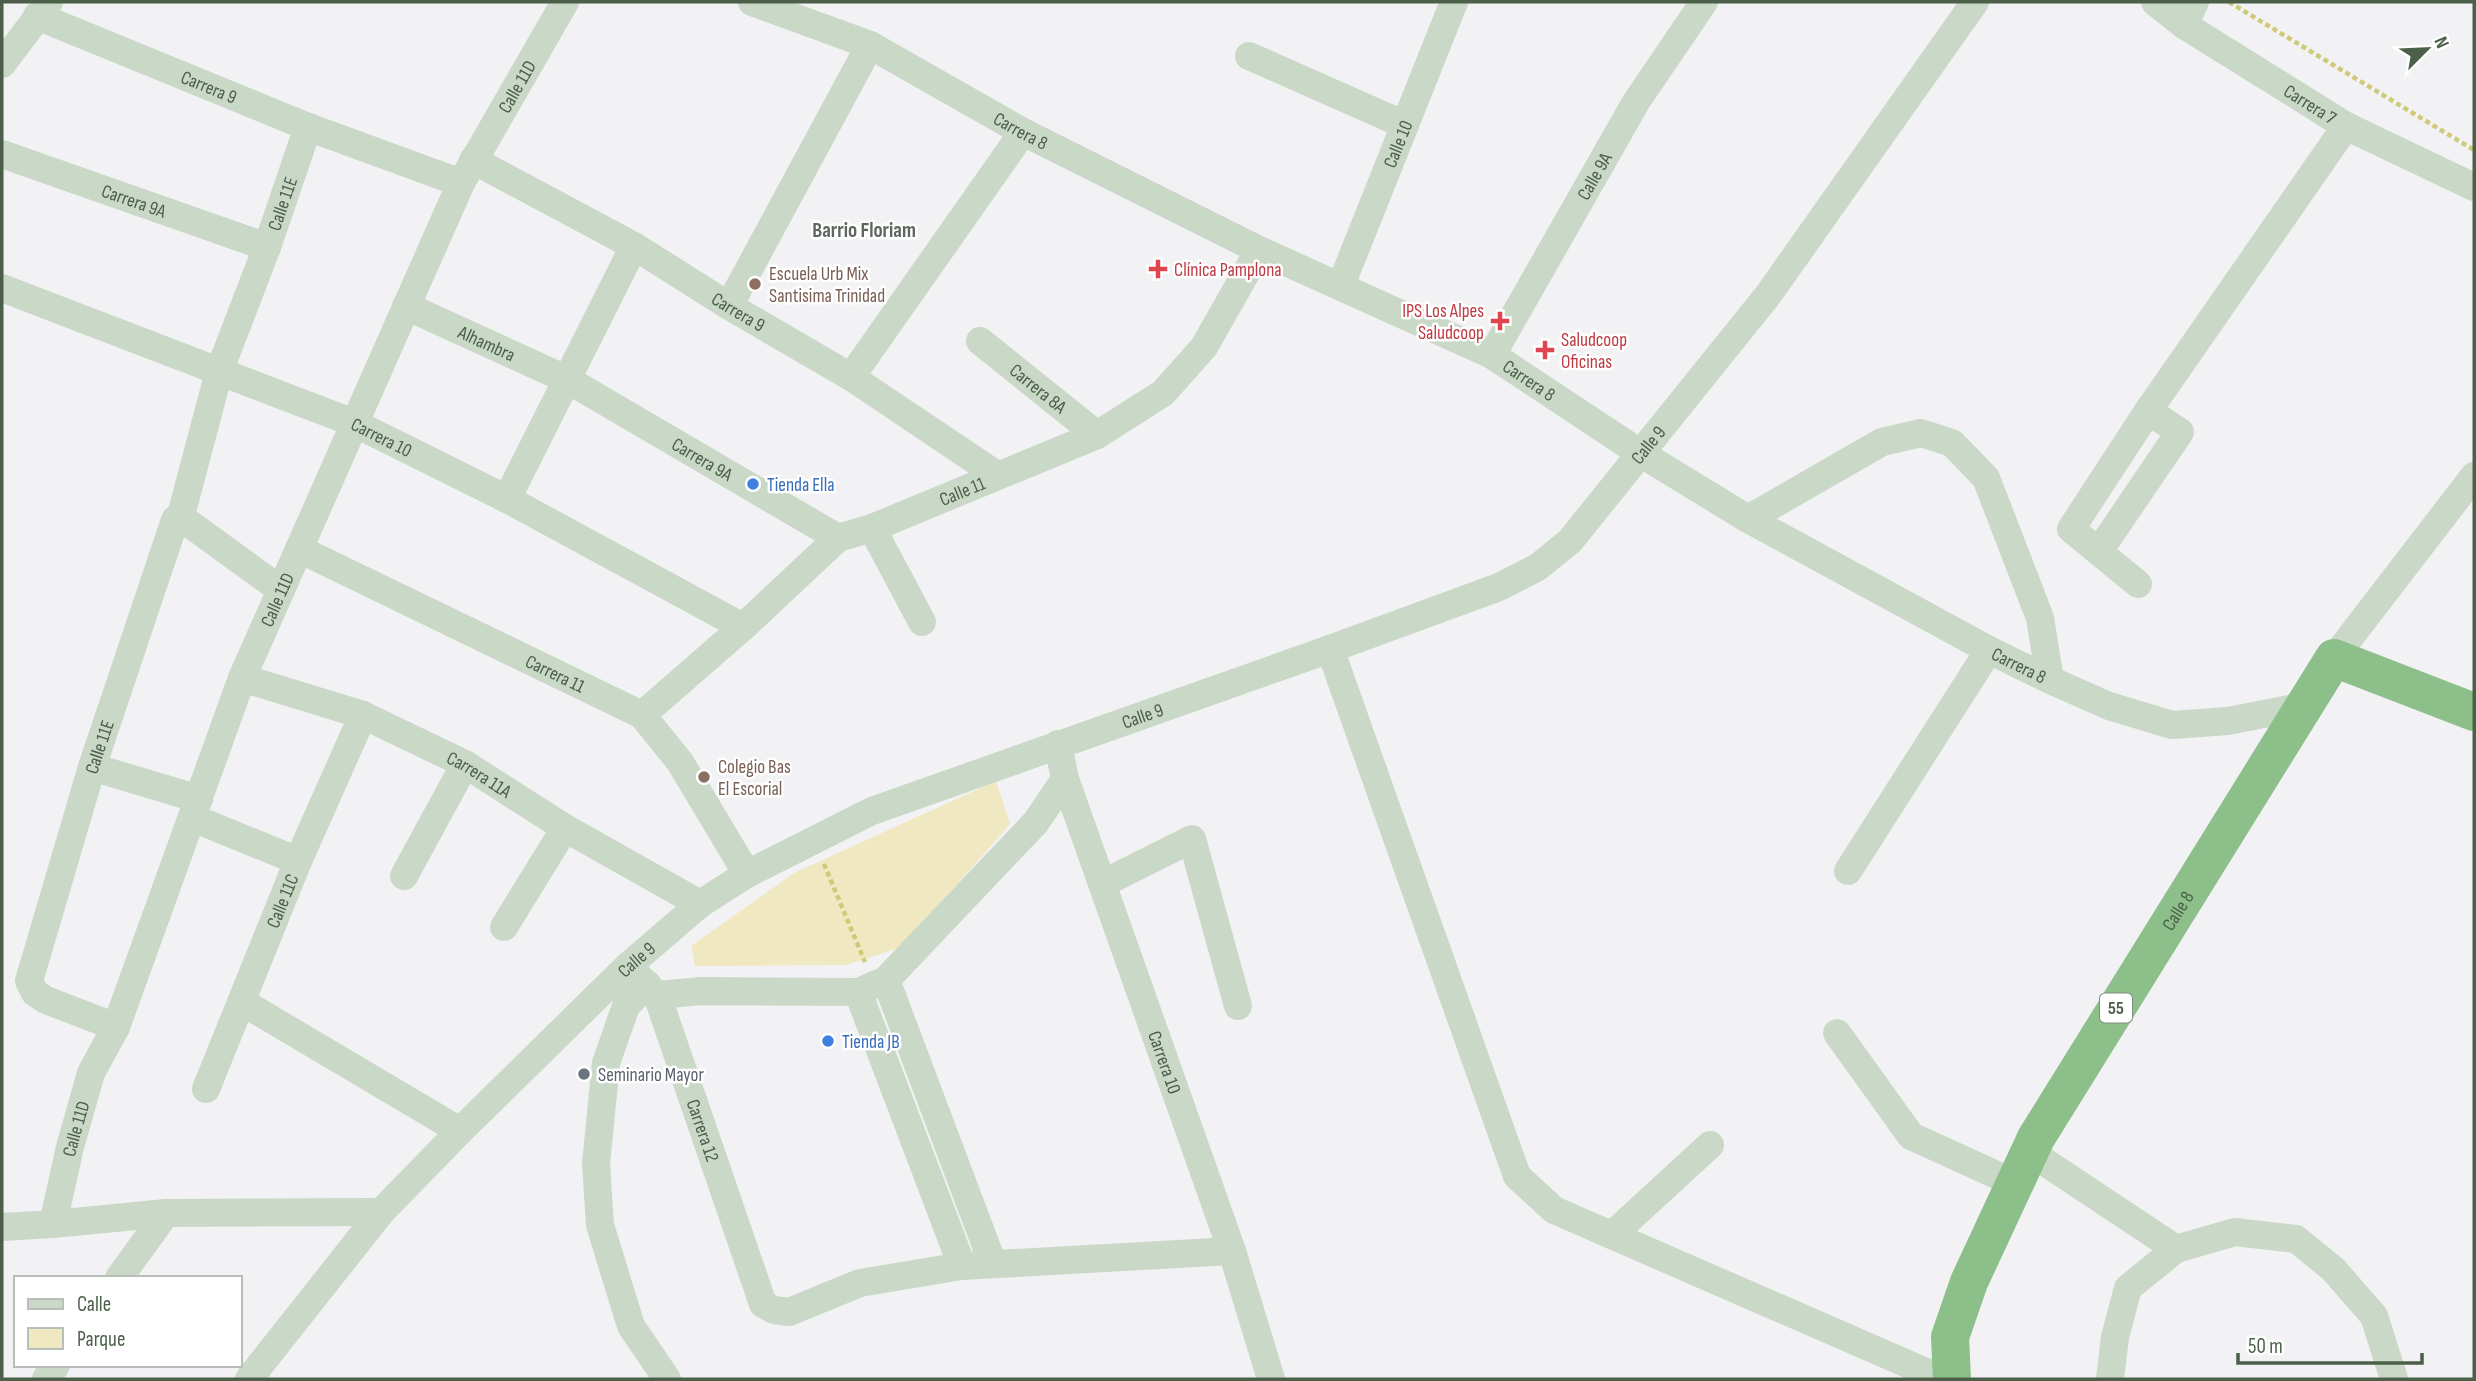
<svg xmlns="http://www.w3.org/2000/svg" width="2476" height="1381" viewBox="0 0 2476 1381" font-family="'Sofia Sans Condensed',sans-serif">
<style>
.green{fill:#f0e8c1}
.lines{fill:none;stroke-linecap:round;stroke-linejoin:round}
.path{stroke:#ceca78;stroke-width:4.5;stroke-dasharray:5 3.5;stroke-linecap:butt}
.minor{stroke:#cad8c8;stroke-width:28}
.highway{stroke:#8cbf89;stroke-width:38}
.health-dot{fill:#e0444e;stroke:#fff;stroke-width:2.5}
.education-dot{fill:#8d6e63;stroke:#fff;stroke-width:2.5}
.shop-dot{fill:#3f7fe0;stroke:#fff;stroke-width:2.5}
.worship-dot{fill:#6b7280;stroke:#fff;stroke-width:2.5}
.labels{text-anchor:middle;stroke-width:5;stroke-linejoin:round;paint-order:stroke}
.shield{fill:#fff;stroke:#818f80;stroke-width:2}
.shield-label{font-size:18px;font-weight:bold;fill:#4b5f49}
.street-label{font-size:19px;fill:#4b5f49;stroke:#fff}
.health-label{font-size:19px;fill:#be3a42;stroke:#fff;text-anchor:start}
.education-label{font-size:19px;fill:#785e54;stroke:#fff;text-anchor:start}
.shop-label{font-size:19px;fill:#366cbe;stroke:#fff;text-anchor:start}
.worship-label{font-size:19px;fill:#5b616d;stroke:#fff;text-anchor:start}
.neighbourhood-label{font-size:21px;font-weight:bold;fill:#5e665e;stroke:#fff}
</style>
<rect width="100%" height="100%" fill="#f2f1f4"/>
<path class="green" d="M 996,781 L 1010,824 L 902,947 L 846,965 L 695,966 L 691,946 L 794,873 Z"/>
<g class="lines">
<path class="path" d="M 2229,2 L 2474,150
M 824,864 L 865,962"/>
<g class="minor">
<path id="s1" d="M 752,2 L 870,45 L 1023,132 L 1259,250 L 1492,355 L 1640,453 L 1748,519 L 1989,650 L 2050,680 L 2109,706 L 2172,725 L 2228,721 L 2304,706"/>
<path id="s2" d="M 2155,2 L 2184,25 L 2346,126 L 2474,187"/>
<path id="s3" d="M 37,16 L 308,127 L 461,183"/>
<path d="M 2184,25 L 2195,2"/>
<path d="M 1249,56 L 1405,125"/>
<path d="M 2,64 L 49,2"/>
<path id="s4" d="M 2,154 L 267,247"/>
<path id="s5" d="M 473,160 L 634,246 L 729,306 L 851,377 L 997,475"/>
<path id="s6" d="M 1341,285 L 1454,2"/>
<path id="s7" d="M 2,288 L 354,423 L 507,499 L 743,627"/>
<path id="s8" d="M 406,306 L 568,380 L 838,538"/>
<path d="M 729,306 L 870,45"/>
<path id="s9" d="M 980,341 L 1097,435"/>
<path id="s10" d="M 1492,355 L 1636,102 L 1704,2"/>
<path d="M 851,377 L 1023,132"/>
<path d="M 507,499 L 634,246"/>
<path id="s11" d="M 180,519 L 219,372 L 267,247 L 308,127"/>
<path d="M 1748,519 L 1882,442 L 1921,433 L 1952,443 L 1986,478 L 2040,618 L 2050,680"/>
<path d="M 872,528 L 922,622"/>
<path id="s12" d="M 299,549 L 642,715 L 680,762 L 747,874"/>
<path d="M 2099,551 L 2180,432 L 2148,411"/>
<path d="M 2138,584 L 2071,529 L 2148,411 L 2346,126"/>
<path d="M 1330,649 L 1517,1176 L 1554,1210 L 1942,1379"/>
<path d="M 2334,658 L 2474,476"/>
<path id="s13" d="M 242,678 L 363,715 L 465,764 L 565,828 L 700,904"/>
<path id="s14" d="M 642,715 L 743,627 L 838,538 L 872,528 L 1097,435 L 1163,393 L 1204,347 L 1259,250"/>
<path id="s15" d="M 1058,744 L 1065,779 L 1232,1251 L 1271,1379"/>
<path d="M 92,767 L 199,799"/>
<path d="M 193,818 L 298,861"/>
<path d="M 1848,871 L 1989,650"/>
<path d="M 404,876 L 465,764"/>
<path d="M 1102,884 L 1192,839 L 1238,1006"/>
<path d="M 504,927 L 565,828"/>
<path id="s16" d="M 628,966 L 657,995 L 763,1304 L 774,1310 L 789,1312 L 860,1283 L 962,1266 L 1232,1251"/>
<path d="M 886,980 L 993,1264"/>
<path d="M 647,984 L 626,1006 L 606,1063 L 596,1164 L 600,1225 L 631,1326 L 667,1379"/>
<path d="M 858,992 L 962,1266"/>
<path d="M 657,995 L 702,991 L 858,992 L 886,980 L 1036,822 L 1065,779"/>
<path d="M 242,1002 L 460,1131"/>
<path id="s17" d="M 116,1027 L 46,1000 L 35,993 L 29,981 L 92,767 L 175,520 L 183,519 L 281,590"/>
<path d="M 1837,1033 L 1911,1136 L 2014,1183"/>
<path id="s18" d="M 206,1089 L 298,861 L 363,715"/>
<path d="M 2030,1152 L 2176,1249"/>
<path id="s19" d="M 53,1224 L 70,1147 L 91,1073 L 116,1027 L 242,678 L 461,183 L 565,2"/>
<path d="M 2,1227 L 53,1224 L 166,1213 L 381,1212"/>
<path d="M 1612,1235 L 1710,1145"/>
<path d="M 119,1278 L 166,1213"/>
<path d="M 46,1379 L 56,1365"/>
<path id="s20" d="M 249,1379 L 381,1212 L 460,1131 L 628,966 L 700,904 L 747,874 L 872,811 L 1330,649 L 1499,587 L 1538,567 L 1570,541 L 1768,295 L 1975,2"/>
<path d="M 2110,1379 L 2115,1337 L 2128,1288 L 2176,1249 L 2235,1232 L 2296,1239 L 2333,1269 L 2374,1316 L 2394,1379"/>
</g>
<path class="highway" id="s21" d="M 1952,1379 L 1950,1337 L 1969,1282 L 2036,1138 L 2334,658 L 2474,712"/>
</g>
<g class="health-dot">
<path d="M1154.5 258.5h7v7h7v7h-7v7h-7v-7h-7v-7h7z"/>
<path d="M1496.5 310.5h7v7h7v7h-7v7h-7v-7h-7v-7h7z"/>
<path d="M1541.5 339.5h7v7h7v7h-7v7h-7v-7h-7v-7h7z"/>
</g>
<g class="education-dot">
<circle cx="755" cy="284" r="7"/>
<circle cx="704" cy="777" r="7"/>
</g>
<g class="shop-dot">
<circle cx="753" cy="484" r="7"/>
<circle cx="828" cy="1041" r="7"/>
</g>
<circle class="worship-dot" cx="584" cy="1074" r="7"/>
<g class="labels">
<rect class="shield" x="2100" y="993.5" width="32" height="29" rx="5"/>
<g class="shield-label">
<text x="2116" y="1014">55</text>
</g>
<g class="street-label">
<text dy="7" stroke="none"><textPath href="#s3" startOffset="186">Carrera 9</textPath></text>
<text dy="7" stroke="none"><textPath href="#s19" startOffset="1232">Calle 11D</textPath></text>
<text dy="7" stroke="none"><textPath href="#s2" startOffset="186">Carrera 7</textPath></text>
<text dy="7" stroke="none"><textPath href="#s1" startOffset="299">Carrera 8</textPath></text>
<text dy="7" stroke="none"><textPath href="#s6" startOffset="152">Calle 10</textPath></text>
<text dy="7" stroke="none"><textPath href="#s10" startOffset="206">Calle 9A</textPath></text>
<text dy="7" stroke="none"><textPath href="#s4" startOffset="140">Carrera 9A</textPath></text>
<text dy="7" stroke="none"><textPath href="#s11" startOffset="332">Calle 11E</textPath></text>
<text dy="7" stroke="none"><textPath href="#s5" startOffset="306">Carrera 9</textPath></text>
<text dy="7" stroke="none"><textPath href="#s8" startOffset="89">Alhambra</textPath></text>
<text dy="7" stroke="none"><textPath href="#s1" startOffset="866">Carrera 8</textPath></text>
<text dy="7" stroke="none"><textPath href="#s9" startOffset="75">Carrera 8A</textPath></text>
<text dy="7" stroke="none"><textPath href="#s7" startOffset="408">Carrera 10</textPath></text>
<text dy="7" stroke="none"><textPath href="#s20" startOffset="1727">Calle 9</textPath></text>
<text dy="7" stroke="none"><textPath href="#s8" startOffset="334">Carrera 9A</textPath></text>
<text dy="7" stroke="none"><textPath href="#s14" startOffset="397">Calle 11</textPath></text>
<text dy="7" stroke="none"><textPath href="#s19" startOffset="665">Calle 11D</textPath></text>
<text dy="7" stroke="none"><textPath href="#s1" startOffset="1433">Carrera 8</textPath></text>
<text dy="7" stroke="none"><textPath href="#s12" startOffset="285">Carrera 11</textPath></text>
<text dy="7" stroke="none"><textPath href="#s20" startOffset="1139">Calle 9</textPath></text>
<text dy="7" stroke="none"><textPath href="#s17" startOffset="346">Calle 11E</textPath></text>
<text dy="7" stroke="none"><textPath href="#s13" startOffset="257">Carrera 11A</textPath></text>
<text dy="7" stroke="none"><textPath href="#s18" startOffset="203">Calle 11C</textPath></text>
<text dy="7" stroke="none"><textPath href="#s21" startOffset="527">Calle 8</textPath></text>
<text dy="7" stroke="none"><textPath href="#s20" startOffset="572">Calle 9</textPath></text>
<text dy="7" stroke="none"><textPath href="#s15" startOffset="336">Carrera 10</textPath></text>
<text dy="7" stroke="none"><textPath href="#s19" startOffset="98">Calle 11D</textPath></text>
<text dy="7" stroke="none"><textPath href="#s16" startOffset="184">Carrera 12</textPath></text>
</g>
<g class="health-label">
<text x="1174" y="276">Clínica Pamplona</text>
<text x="1484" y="317" text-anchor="end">IPS Los Alpes<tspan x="1484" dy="22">Saludcoop</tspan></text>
<text x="1561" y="346">Saludcoop<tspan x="1561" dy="22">Oficinas</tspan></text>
</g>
<g class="education-label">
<text x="769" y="280">Escuela Urb Mix<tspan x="769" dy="22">Santisima Trinidad</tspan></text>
<text x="718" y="773">Colegio Bas<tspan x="718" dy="22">El Escorial</tspan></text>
</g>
<g class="shop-label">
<text x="767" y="491">Tienda Ella</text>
<text x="842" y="1048">Tienda JB</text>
</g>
<g class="worship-label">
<text x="598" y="1081">Seminario Mayor</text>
</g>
<g class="neighbourhood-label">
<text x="864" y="237">Barrio Floriam</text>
</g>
</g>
<rect width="2476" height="1381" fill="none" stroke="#4b5f49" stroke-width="7"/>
<rect x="14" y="1276" width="228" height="91" fill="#ffffff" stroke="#b7bfb6" stroke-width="2"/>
<rect x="28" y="1299" width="35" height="10" fill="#cad8c8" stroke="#b7bfb6" stroke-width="2"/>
<text x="77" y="1311" font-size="21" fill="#4b5f49">Calle</text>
<rect x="28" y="1328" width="35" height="21" fill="#f0e8c1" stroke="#b7bfb6" stroke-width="2"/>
<text x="77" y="1346" font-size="21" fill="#4b5f49">Parque</text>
<g transform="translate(2427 49) rotate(66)" stroke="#ffffff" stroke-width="5" paint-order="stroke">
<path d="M0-5L12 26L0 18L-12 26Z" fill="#4b5f49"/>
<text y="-10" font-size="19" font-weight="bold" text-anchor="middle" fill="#4b5f49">N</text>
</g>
<path d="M2238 1353v10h184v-10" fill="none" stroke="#4b5f49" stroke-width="3.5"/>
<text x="2248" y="1353" font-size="21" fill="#4b5f49" stroke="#ffffff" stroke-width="5" paint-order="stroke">50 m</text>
</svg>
